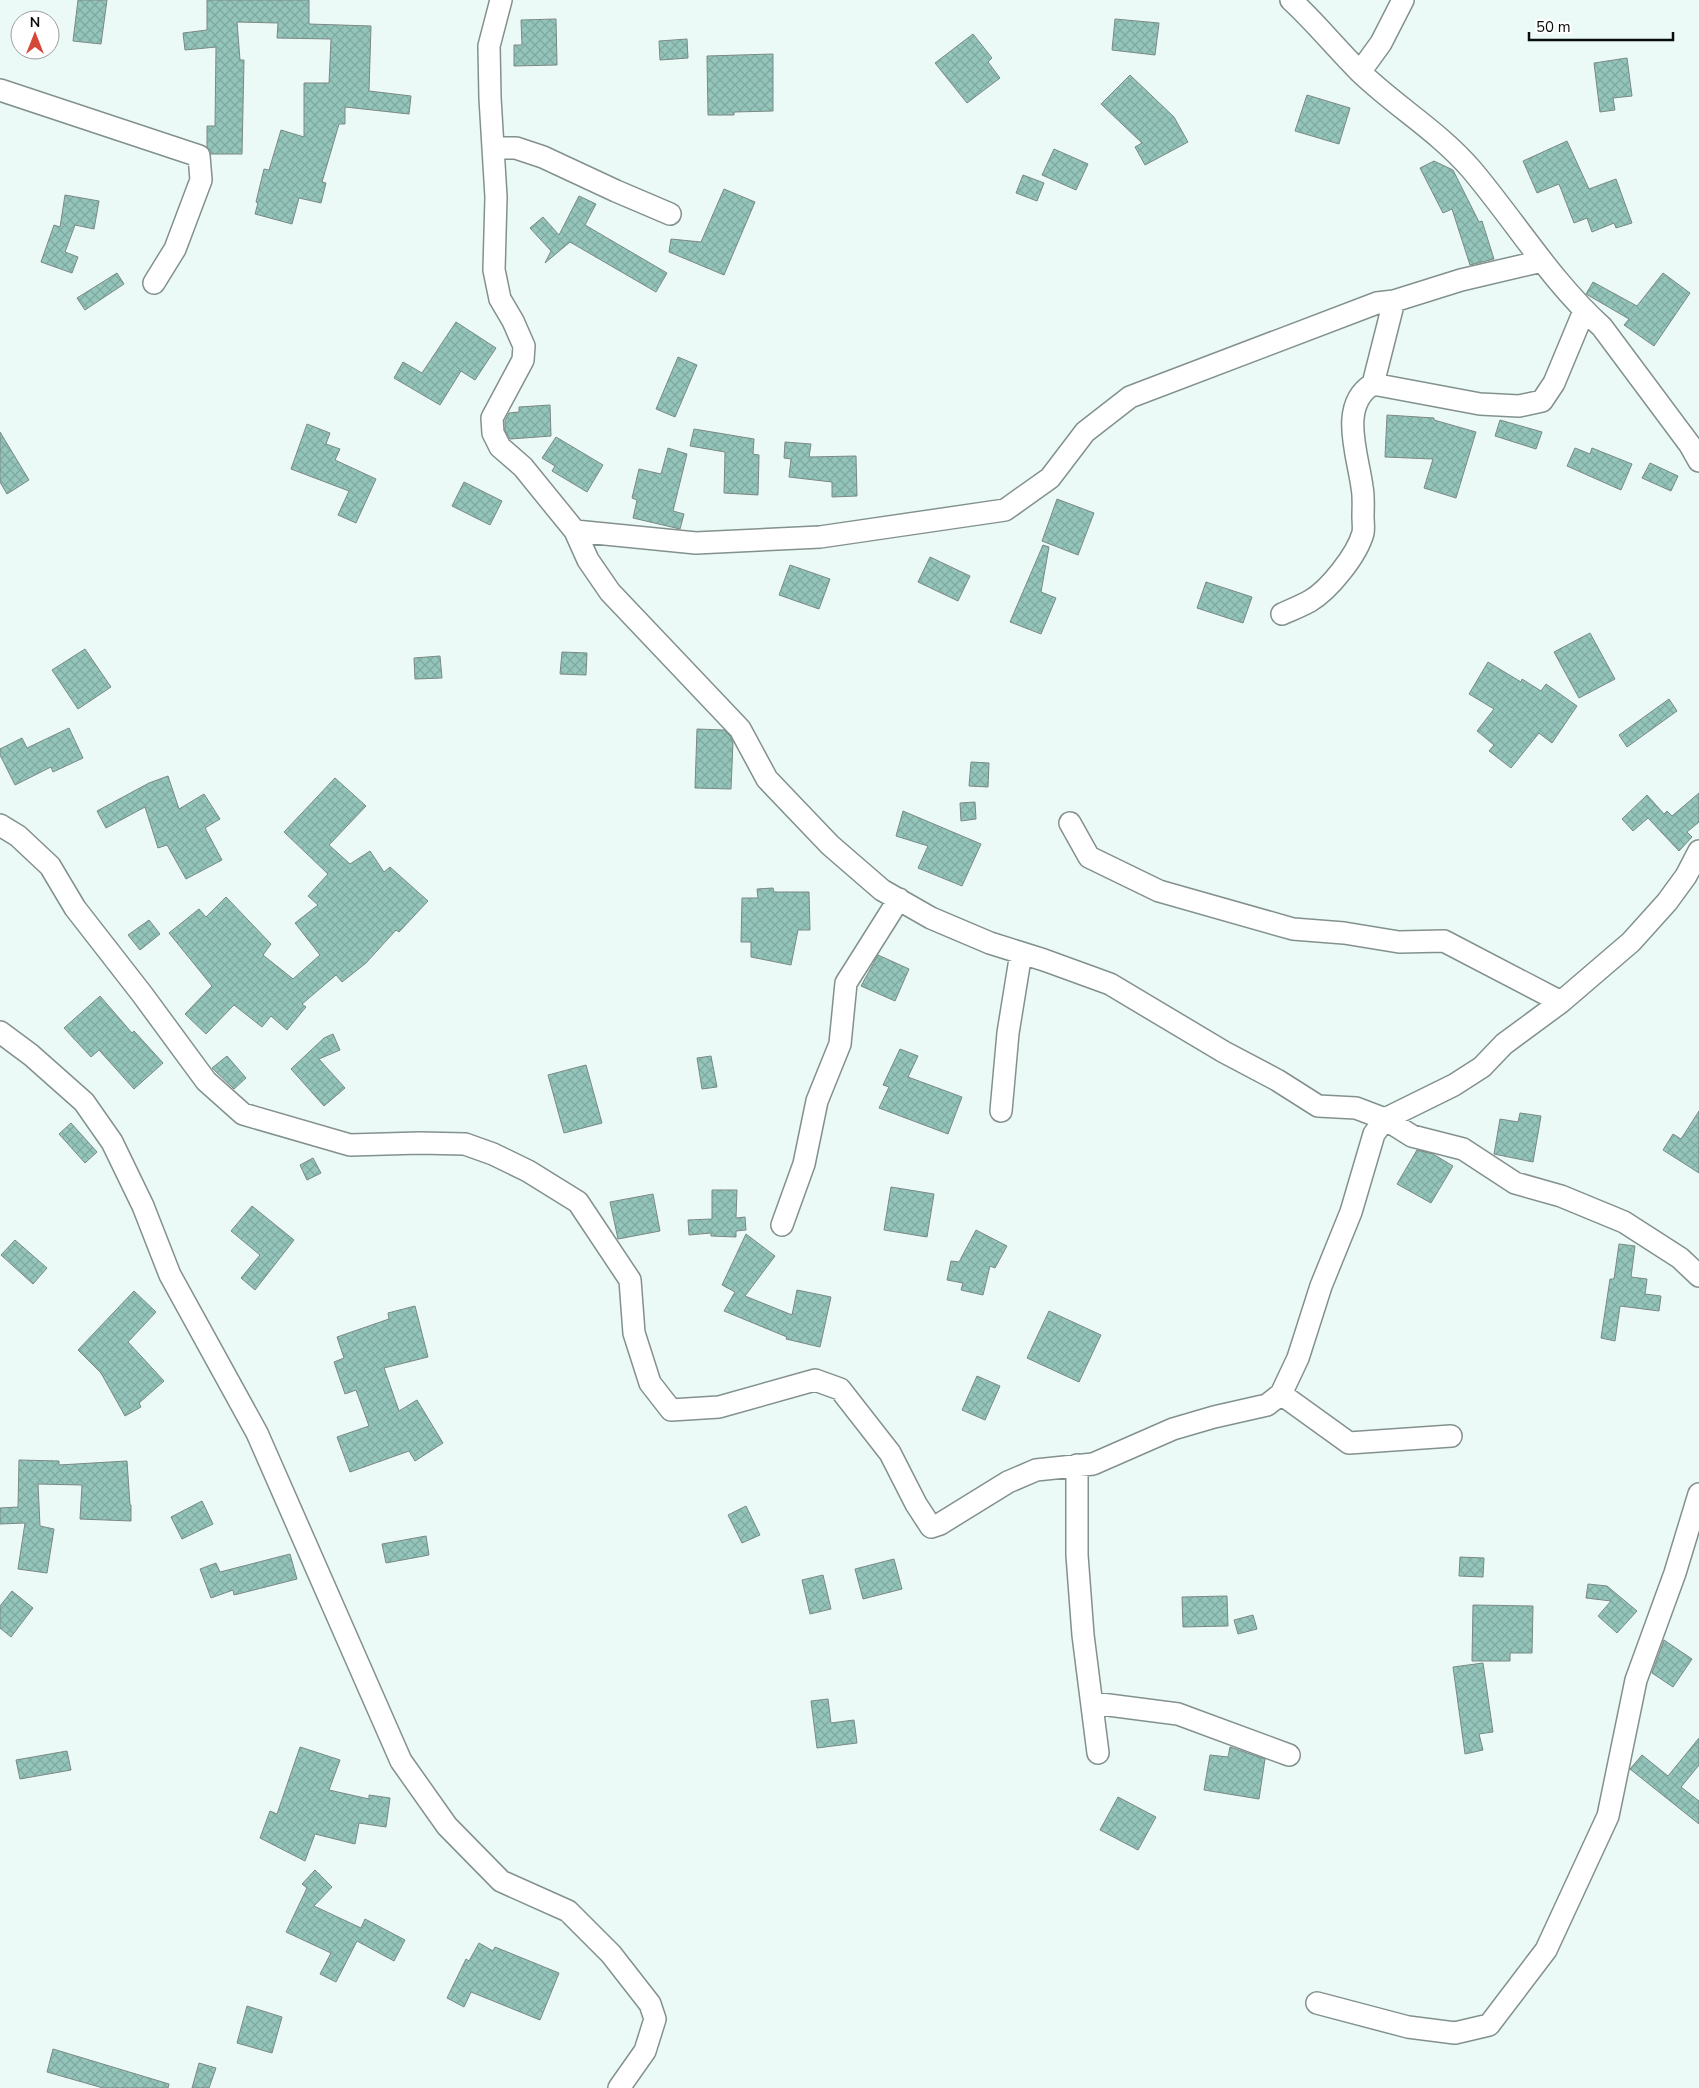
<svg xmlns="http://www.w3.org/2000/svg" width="1699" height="2088" viewBox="0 0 1699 2088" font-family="'Nunito Sans',sans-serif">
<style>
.building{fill:url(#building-cross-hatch);stroke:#7b8985}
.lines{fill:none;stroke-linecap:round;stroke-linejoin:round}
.minor-casing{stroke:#83918e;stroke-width:24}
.minor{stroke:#fff;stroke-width:21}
</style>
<defs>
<pattern id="building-cross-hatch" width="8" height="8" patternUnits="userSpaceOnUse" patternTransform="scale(1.25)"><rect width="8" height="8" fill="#94c5ba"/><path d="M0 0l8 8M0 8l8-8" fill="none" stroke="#7ea89f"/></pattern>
</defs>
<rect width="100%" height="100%" fill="#ebfaf6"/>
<path class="building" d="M 78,0 L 107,0 L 101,44 L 73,41 Z
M 207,0 L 309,0 L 309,24 L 371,26 L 369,91 L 411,96 L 409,114 L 345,107 L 345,124 L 339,124 L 322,182 L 326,183 L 321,203 L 299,198 L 292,224 L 255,214 L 258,203 L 256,202 L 264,169 L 269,170 L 281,130 L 304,137 L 304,83 L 329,83 L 331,39 L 277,38 L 278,23 L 237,22 L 240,60 L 244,60 L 242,154 L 211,154 L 207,147 L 207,126 L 215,126 L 216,47 L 185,50 L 183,33 L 207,30 Z
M 556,19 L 557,65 L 514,66 L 514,45 L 522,45 L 521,20 Z
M 1115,19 L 1159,23 L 1155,55 L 1112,50 Z
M 973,34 L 992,58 L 988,62 L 1000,78 L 967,103 L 935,63 Z
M 687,39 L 688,58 L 660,60 L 659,41 Z
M 773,54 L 773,111 L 734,112 L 734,115 L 708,115 L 707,56 Z
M 1627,58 L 1632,96 L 1613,98 L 1615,110 L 1600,112 L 1594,63 Z
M 1130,75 L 1174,117 L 1188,142 L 1145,165 L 1135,147 L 1142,143 L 1101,104 Z
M 1307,95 L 1350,108 L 1339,144 L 1295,131 Z
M 1567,141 L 1589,189 L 1616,179 L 1632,223 L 1616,228 L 1614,223 L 1592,232 L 1587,218 L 1574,223 L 1559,184 L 1537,193 L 1523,161 Z
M 1054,149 L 1088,164 L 1076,190 L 1042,175 Z
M 1434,161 L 1453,170 L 1479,222 L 1482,221 L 1494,259 L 1470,265 L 1452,209 L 1443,213 L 1420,168 Z
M 1023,175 L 1044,183 L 1037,201 L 1016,193 Z
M 724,189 L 755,202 L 724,275 L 669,252 L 671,239 L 701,242 Z
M 65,195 L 99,201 L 94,229 L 75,225 L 65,252 L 78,257 L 72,273 L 41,262 L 54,225 L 60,227 Z
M 579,196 L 596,204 L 585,225 L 667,273 L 656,292 L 570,242 L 545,263 L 551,251 L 530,228 L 543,217 L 559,235 Z
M 117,273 L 124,284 L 85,310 L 77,298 Z
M 1663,273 L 1690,293 L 1654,346 L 1624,325 L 1629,319 L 1586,294 L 1593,282 L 1637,306 Z
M 456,322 L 496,348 L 475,380 L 461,371 L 440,405 L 394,378 L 403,362 L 422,373 Z
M 678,357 L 697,365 L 675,417 L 656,409 Z
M 550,405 L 551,436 L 510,439 L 505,430 L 505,421 L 509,413 L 519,412 L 519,407 Z
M 1387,415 L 1434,418 L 1434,420 L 1476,432 L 1456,498 L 1424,488 L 1433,459 L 1385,457 Z
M 1500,420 L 1542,432 L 1536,449 L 1495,436 Z
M 307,424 L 330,433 L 326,444 L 340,449 L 335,460 L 376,479 L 356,523 L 338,515 L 349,491 L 291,469 Z
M 694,429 L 754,439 L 753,454 L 759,455 L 758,495 L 724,493 L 725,452 L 690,446 Z
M 0,432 L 29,480 L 7,494 L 0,482 Z
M 556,437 L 603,465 L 587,492 L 552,471 L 555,466 L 542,458 Z
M 785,442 L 811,444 L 809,457 L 856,456 L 857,496 L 832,497 L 832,482 L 789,477 L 791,459 L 784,458 Z
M 668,448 L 687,454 L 673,511 L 684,514 L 680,529 L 633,518 L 637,500 L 632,498 L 639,469 L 661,474 Z
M 1575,448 L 1590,454 L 1592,448 L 1632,464 L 1621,490 L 1567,466 Z
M 1650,463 L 1678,476 L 1671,491 L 1642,478 Z
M 464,482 L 502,501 L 490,525 L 452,506 Z
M 1057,499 L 1094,513 L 1078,555 L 1042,541 Z
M 1043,545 L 1049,547 L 1041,592 L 1056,598 L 1041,634 L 1010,622 Z
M 930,557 L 970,576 L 958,601 L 918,582 Z
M 790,565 L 830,579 L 819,609 L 779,595 Z
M 1206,582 L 1252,597 L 1243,623 L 1197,608 Z
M 1590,633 L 1615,679 L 1579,698 L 1554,652 Z
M 85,649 L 111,687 L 78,709 L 52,670 Z
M 562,652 L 587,653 L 586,675 L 560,674 Z
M 440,656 L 442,678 L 415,679 L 414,658 Z
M 1488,662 L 1521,682 L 1522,679 L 1541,691 L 1546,684 L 1577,706 L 1552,743 L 1539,733 L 1511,768 L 1489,751 L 1494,745 L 1477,731 L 1494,709 L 1469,694 Z
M 1669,699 L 1677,711 L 1627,747 L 1619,735 Z
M 69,728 L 83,758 L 53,772 L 51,767 L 15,785 L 0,755 L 0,749 L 22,738 L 27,748 Z
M 697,729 L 724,730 L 730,736 L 733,742 L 731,789 L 695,788 Z
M 971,762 L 989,763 L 988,787 L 969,786 Z
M 168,776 L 179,809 L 204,794 L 220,819 L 205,828 L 222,860 L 186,879 L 167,845 L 158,848 L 145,807 L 106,828 L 97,811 L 149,783 Z
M 335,778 L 366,806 L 329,845 L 350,864 L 370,851 L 384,872 L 390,867 L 428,901 L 399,932 L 396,930 L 366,963 L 342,982 L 336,975 L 302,1004 L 306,1007 L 287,1030 L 271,1016 L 262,1027 L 234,1005 L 206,1034 L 185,1014 L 212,986 L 169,933 L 199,909 L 206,917 L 226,897 L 271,944 L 263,955 L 293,979 L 320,955 L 295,923 L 318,905 L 308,896 L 328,874 L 284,832 Z
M 1699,793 L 1699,822 L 1687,832 L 1692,837 L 1679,851 L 1648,818 L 1633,831 L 1622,819 L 1647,795 L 1664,814 L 1667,811 L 1672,816 Z
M 975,802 L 976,819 L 961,821 L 960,803 Z
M 903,811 L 981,844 L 962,886 L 918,868 L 928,846 L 896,836 Z
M 773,888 L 774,892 L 809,892 L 810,930 L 798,930 L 791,965 L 751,957 L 751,942 L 741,942 L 742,898 L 758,898 L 757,889 Z
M 149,920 L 160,934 L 140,950 L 128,935 Z
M 878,955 L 909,969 L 895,1001 L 861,986 Z
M 100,996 L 132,1033 L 134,1031 L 163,1063 L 134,1089 L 99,1050 L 91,1057 L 64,1028 Z
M 333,1034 L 340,1050 L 319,1059 L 345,1088 L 324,1106 L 291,1069 L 324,1038 Z
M 900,1049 L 918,1056 L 908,1077 L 962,1097 L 948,1134 L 879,1108 L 889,1087 L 883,1085 Z
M 227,1056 L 246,1078 L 234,1089 L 212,1068 Z
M 711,1056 L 717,1087 L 702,1089 L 697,1058 Z
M 586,1065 L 602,1123 L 564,1133 L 548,1075 Z
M 1699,1111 L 1699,1173 L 1663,1150 L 1673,1134 L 1681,1139 Z
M 1520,1113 L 1541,1116 L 1533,1162 L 1494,1154 L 1500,1119 L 1518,1122 Z
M 71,1123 L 97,1152 L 85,1163 L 59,1134 Z
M 1417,1150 L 1433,1154 L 1453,1166 L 1431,1203 L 1397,1184 Z
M 313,1158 L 321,1173 L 307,1180 L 300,1165 Z
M 891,1187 L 934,1194 L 927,1237 L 884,1230 Z
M 712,1190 L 737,1190 L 736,1218 L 745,1217 L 746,1230 L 736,1231 L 736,1237 L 711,1236 L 711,1233 L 689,1235 L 688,1220 L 712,1219 Z
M 653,1194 L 660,1231 L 618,1239 L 610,1202 Z
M 252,1206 L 294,1240 L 255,1290 L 241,1278 L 260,1255 L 231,1231 Z
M 976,1230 L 1007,1246 L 995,1268 L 990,1266 L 983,1295 L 961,1290 L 963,1283 L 947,1280 L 951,1261 L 959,1262 Z
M 746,1234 L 775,1256 L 745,1296 L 792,1315 L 797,1290 L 831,1297 L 820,1347 L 786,1339 L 787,1337 L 724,1311 L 735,1292 L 722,1285 Z
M 15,1240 L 47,1268 L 33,1284 L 1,1255 Z
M 1619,1244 L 1635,1246 L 1631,1277 L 1647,1279 L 1645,1294 L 1661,1296 L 1659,1311 L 1620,1306 L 1615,1341 L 1601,1338 L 1610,1279 L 1614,1279 Z
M 134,1291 L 156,1312 L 128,1342 L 164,1381 L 139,1403 L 141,1407 L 125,1416 L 101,1373 L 78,1350 Z
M 415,1306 L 428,1357 L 384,1368 L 399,1411 L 417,1400 L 443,1443 L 415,1461 L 409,1451 L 350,1472 L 337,1437 L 369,1426 L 356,1390 L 345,1394 L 334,1362 L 344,1358 L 337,1337 L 389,1319 L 388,1313 Z
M 1049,1311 L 1101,1335 L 1079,1382 L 1027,1358 Z
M 977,1376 L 1000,1386 L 985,1420 L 962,1410 Z
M 19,1460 L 59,1461 L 59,1465 L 127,1461 L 130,1505 L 131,1505 L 131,1521 L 80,1519 L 82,1485 L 38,1484 L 40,1526 L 54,1529 L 47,1573 L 18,1569 L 25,1523 L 0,1524 L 0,1508 L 18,1507 Z
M 202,1501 L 213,1524 L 182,1539 L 171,1517 Z
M 746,1506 L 760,1535 L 742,1543 L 728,1515 Z
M 426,1536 L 429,1555 L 386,1563 L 382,1544 Z
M 290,1554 L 297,1579 L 234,1595 L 233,1590 L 211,1598 L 200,1569 L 216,1563 L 220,1572 Z
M 1460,1557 L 1484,1558 L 1483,1577 L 1459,1576 Z
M 894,1559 L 902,1589 L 863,1599 L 855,1569 Z
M 823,1575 L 831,1609 L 810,1614 L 802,1580 Z
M 1588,1584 L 1607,1586 L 1637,1611 L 1617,1633 L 1598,1616 L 1611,1601 L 1586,1598 Z
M 12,1591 L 33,1608 L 11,1637 L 0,1628 L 0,1606 Z
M 1227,1596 L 1228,1626 L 1183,1627 L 1182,1597 Z
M 1473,1605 L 1533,1606 L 1532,1653 L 1510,1653 L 1510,1661 L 1472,1661 Z
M 1253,1615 L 1257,1629 L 1238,1634 L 1234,1620 Z
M 1664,1640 L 1692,1659 L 1673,1687 L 1652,1673 Z
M 1483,1663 L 1493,1732 L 1479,1734 L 1483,1750 L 1465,1754 L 1453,1667 Z
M 828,1699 L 831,1723 L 854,1720 L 857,1743 L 817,1748 L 811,1701 Z
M 1699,1738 L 1699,1765 L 1681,1787 L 1699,1801 L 1699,1824 L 1630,1769 L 1642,1755 L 1668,1776 Z
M 300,1747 L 340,1760 L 329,1790 L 369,1799 L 369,1795 L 390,1798 L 386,1827 L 359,1823 L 355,1844 L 315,1834 L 305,1861 L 260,1838 L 270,1811 L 277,1814 Z
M 1230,1747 L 1265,1759 L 1259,1799 L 1204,1790 L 1210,1755 L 1228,1757 Z
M 67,1751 L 71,1770 L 20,1779 L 16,1760 Z
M 1118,1797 L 1156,1817 L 1138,1850 L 1100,1830 Z
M 315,1870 L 332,1887 L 314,1906 L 361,1928 L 365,1919 L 405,1940 L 394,1961 L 357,1941 L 336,1982 L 320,1974 L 331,1953 L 286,1932 L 307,1888 L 302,1884 Z
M 479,1943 L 493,1951 L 495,1947 L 559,1973 L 540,2020 L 471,1992 L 464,2007 L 447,1998 L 466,1959 L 469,1961 Z
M 247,2006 L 282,2017 L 272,2053 L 237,2043 Z
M 53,2049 L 169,2084 L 168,2088 L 103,2088 L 47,2072 Z
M 199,2063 L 216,2068 L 209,2088 L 192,2088 Z"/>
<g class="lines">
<defs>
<path id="minor" d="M 501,0 L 489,46 L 490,98 L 496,197 L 494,270 L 500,299 L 513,321 L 524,346 L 523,360 L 492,418 L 493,433 L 500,447 L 523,467 L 575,531 L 588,560 L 610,592 L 740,729 L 767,779 L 830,845 L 882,890 L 931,918 L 990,943 L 1044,960 L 1110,984 L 1224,1052 L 1277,1080 L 1318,1106 L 1356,1108 L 1385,1119 L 1454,1085 L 1482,1067 L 1504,1044 L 1561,1002 L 1631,942 L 1667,902 L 1686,876 L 1699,851
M 1291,0 C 1315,22 1336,48 1359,71 C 1395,106 1438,131 1471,169 C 1515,221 1551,281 1602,327 L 1690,445 L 1699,461
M 1360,72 L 1381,43 L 1403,0
M 0,90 L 199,156 L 201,180 L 175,249 L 154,283
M 493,148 L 516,148 L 543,157 L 616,191 L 670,214
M 1373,384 L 1394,301
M 575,531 L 696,543 L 820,537 L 1005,510 L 1050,478 L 1085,432 L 1130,397 L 1377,303 L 1394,301 L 1461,280 L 1542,261
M 1282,614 C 1291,610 1301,606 1310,601 C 1329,590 1357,555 1363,533 C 1364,528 1363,522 1363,517 C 1363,507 1364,497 1362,487 C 1358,455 1338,405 1373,384 L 1480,404 L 1519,406 L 1542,401 L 1554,383 L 1584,311
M 1070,823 L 1089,857 L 1159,891 L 1293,929 L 1344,933 L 1399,942 L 1444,941 L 1561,1002
M 0,825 L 18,836 L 50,866 L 75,908 L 142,994 L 206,1081 L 243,1114 L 350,1145 L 419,1143 L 465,1144 L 493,1154 L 528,1171 L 578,1202 L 630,1280 L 634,1333 L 650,1383 L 671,1410 L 719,1407 L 815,1380 L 840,1389 L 890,1453 L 916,1504 L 931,1527 L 940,1524 L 1008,1482 L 1036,1470 L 1093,1464 L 1173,1429 L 1214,1417 L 1267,1405 L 1281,1394 L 1298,1358 L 1321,1286 L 1351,1212 L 1374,1134 L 1385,1119 L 1412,1136 L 1463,1149 L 1515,1183 L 1561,1196 L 1624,1222 L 1680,1258 L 1699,1276
M 0,1032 L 31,1055 L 84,1102 L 112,1142 L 143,1206 L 170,1275 L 257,1433 L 401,1761 L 447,1826 L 501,1881 L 568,1911 L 611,1954 L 650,2004 L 655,2019 L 645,2051 L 619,2088
M 1001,1111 L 1008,1033 L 1021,953
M 782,1225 L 804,1164 L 817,1101 L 840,1044 L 846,983 L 899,899
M 1281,1394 L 1349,1443 L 1451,1436
M 1077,1465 L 1077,1555 L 1083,1635 L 1098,1753
M 1093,1703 L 1178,1714 L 1289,1755
M 1317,2003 L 1408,2027 L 1455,2033 L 1489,2025 L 1546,1950 L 1608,1816 L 1636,1680 L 1675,1573 L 1699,1494"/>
</defs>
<use href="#minor" class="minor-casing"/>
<use href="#minor" class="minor"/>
</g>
<g transform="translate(35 35)"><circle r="24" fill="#ffffff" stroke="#9c9e9e"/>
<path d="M0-4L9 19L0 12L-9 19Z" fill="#d54738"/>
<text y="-8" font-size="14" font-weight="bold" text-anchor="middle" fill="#080d0c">N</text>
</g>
<path d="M1529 32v8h144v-8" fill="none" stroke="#080d0c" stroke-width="2.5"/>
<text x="1536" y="32" font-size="15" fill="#080d0c" stroke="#ffffff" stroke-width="4" paint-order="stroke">50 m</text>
</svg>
